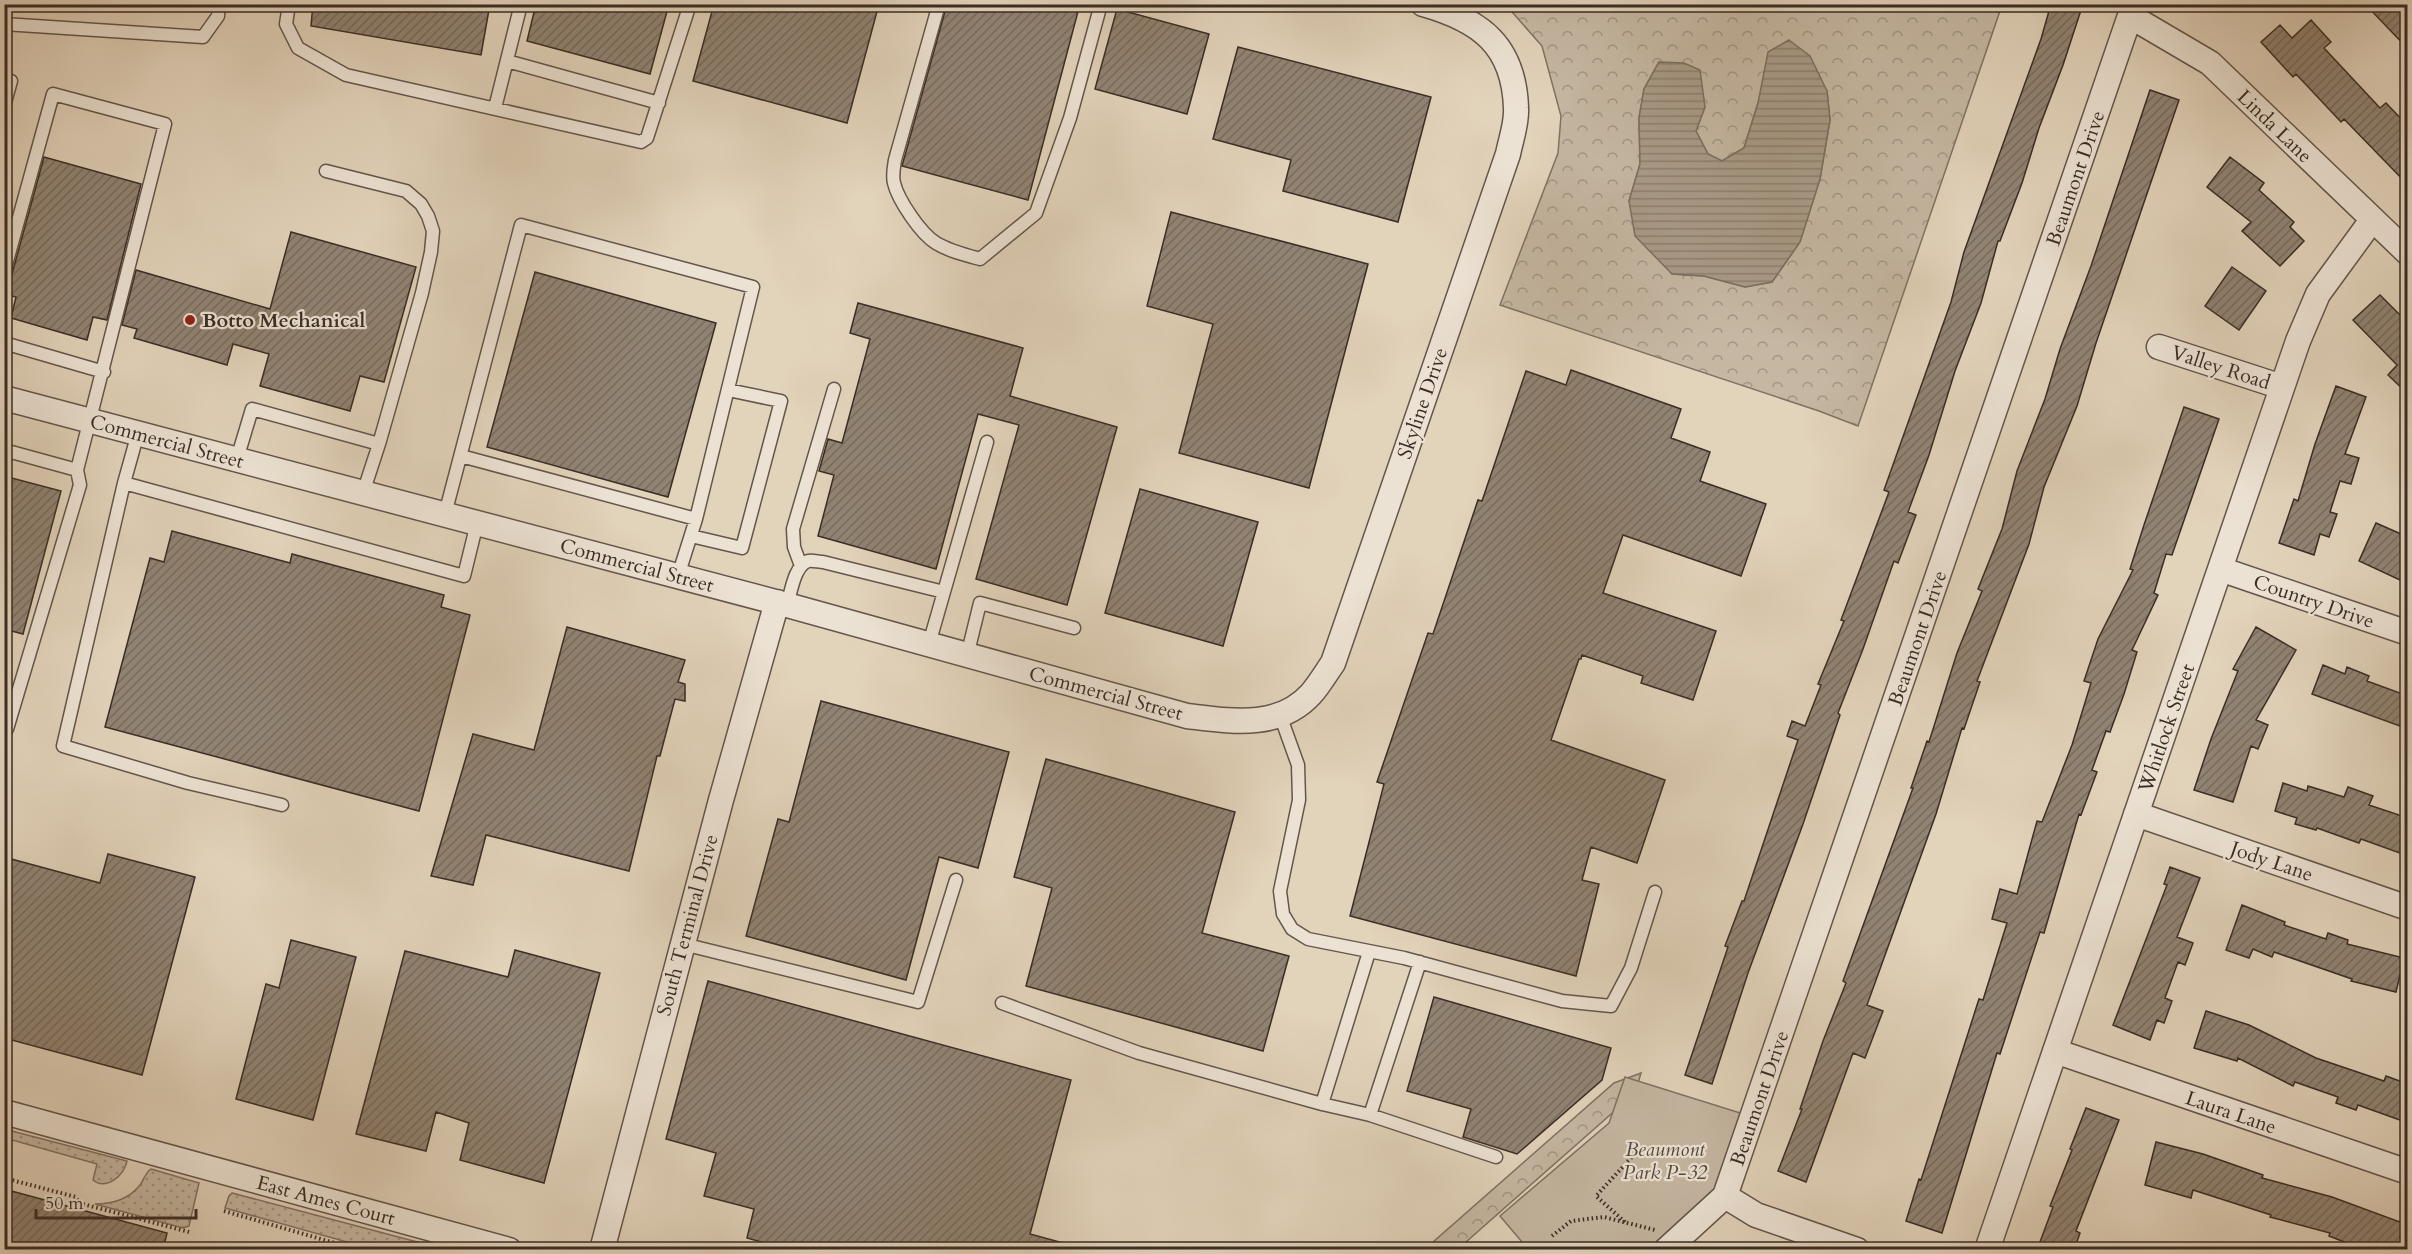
<svg xmlns="http://www.w3.org/2000/svg" width="2412" height="1254" viewBox="0 0 2412 1254" font-family="Cardo,serif">
<style>
.grass{fill:url(#grass-dots);stroke:#807264;stroke-width:1.5}
.forest{fill:url(#forest-crowns);stroke:#807264;stroke-width:1.5;fill-rule:evenodd}
.green{fill:#c5b7a2;stroke:#807264;stroke-width:1.5}
.water{fill:url(#water-rules);stroke:#7d6f61;stroke-width:1.5}
.building{fill:url(#building-hatch);stroke:#3a2d26;stroke-width:1.5}
.lines{fill:none;stroke-linecap:round;stroke-linejoin:round}
.lane-casing{stroke:#64564b;stroke-width:15}
.street-casing{stroke:#64564b;stroke-width:27}
.path{stroke:#3a2d26;stroke-width:4;stroke-dasharray:1.5 3;stroke-linecap:butt}
.lane{stroke:#ece2d3;stroke-width:12}
.street{stroke:#ece2d3;stroke-width:24}
.poi-dot{fill:#8f2418;stroke:#ece2d3;stroke-width:2}
.labels{text-anchor:middle;stroke-width:4.5;stroke-linejoin:round;paint-order:stroke}
.street-label{font-size:20px;fill:#3a2d26;stroke:#ece2d3}
.poi-label{font-size:20px;font-weight:bold;fill:#3a2d26;stroke:#ece2d3;text-anchor:start}
.park-label{font-size:20px;font-style:italic;fill:#56493f;stroke:#ece2d3}
</style>
<defs>
<pattern id="grass-dots" width="8" height="8" patternUnits="userSpaceOnUse" patternTransform="scale(1.5)"><rect width="8" height="8" fill="#c5b7a2"/><path d="M2 2h.1M6 6h.1" fill="none" stroke="#a19584" stroke-width="1.8" stroke-linecap="round"/></pattern>
<pattern id="forest-crowns" width="20" height="18" patternUnits="userSpaceOnUse" patternTransform="scale(1.5)"><rect width="20" height="18" fill="#c5b7a2"/><path d="M2 6a3 3 0 1 1 6 0M12 15a3 3 0 1 1 6 0" fill="none" stroke="#a19584"/></pattern>
<pattern id="water-rules" width="6" height="5" patternUnits="userSpaceOnUse" patternTransform="scale(1.5)"><rect width="6" height="5" fill="#a99b88"/><path d="M0 2.5h6" fill="none" stroke="#8b7f6f"/></pattern>
<pattern id="building-hatch" width="6" height="6" patternUnits="userSpaceOnUse" patternTransform="scale(1.5)"><rect width="6" height="6" fill="#918373"/><path d="M-1 1l2-2M0 6l6-6M5 7l2-2" fill="none" stroke="#776c5e"/></pattern>
</defs>
<rect width="100%" height="100%" fill="#e2d3bb"/>
<filter id="stains"><feTurbulence type="fractalNoise" baseFrequency=".00333" numOctaves="4"/><feColorMatrix values="0 0 0 0 .2 0 0 0 0 .09 0 0 0 0 .02 0 0 0 .5 -.17"/></filter>
<radialGradient id="worn" r=".72"><stop offset=".6" stop-color="#630" stop-opacity="0"/><stop offset="1" stop-color="#630" stop-opacity=".3"/></radialGradient>
<path class="grass" d="M 4,1129 L 127,1161 C 125,1175 106,1191 93,1180 L 97,1164 L 5,1138 Z
M 151,1169 L 199,1183 L 189,1226 L 183,1228 L 95,1204 C 112,1204 129,1199 140,1185 C 144,1180 145,1173 151,1169 Z
M 232,1193 L 421,1243 L 432,1249 L 372,1249 L 225,1208 L 229,1196 Z"/>
<path class="forest" d="M 1506,5 L 2002,5 L 1858,426 L 1819,411 L 1500,305 L 1558,153 L 1561,116 L 1542,46 ZM 1659,62 L 1705,107 L 1696,131 L 1708,154 L 1722,161 L 1744,148 L 1758,103 L 1827,91 L 1830,120 L 1820,179 L 1800,242 L 1772,282 L 1745,287 L 1704,276 L 1672,274 L 1629,201 L 1640,164 L 1639,118 L 1644,89 Z
M 1641,1073 L 1635,1093 L 1458,1249 L 1424,1250 L 1614,1083 Z"/>
<path class="green" d="M 1625,1077 L 1753,1117 L 1725,1196 L 1666,1249 L 1528,1249 L 1500,1216 L 1609,1123 Z"/>
<path class="water" d="M 1789,40 L 1810,56 L 1827,91 L 1830,120 L 1820,179 L 1800,242 L 1772,282 L 1745,287 L 1704,276 L 1672,274 L 1635,236 L 1629,201 L 1640,164 L 1639,118 L 1644,89 L 1659,62 L 1684,63 L 1700,70 L 1705,107 L 1696,131 L 1708,154 L 1722,161 L 1744,148 L 1758,103 L 1768,52 Z"/>
<path class="building" d="M 313,4 L 490,4 L 481,55 L 311,26 Z
M 536,4 L 669,4 L 650,74 L 527,41 Z
M 714,4 L 879,4 L 847,123 L 693,81 Z
M 947,4 L 1080,4 L 1028,200 L 902,166 Z
M 2051,4 L 2083,4 L 2063,65 L 2039,128 L 2022,183 L 2000,241 L 1998,241 L 1981,303 L 1955,371 L 1929,455 L 1908,512 L 1916,515 L 1898,563 L 1894,561 L 1863,649 L 1838,713 L 1840,715 L 1803,824 L 1748,973 L 1712,1084 L 1685,1075 L 1728,947 L 1725,946 L 1742,901 L 1744,901 L 1798,740 L 1787,736 L 1792,721 L 1805,726 L 1821,685 L 1818,684 L 1844,621 L 1841,620 L 1889,492 L 1884,490 L 1951,302 L 1964,252 L 2041,39 Z
M 2365,4 L 2408,4 L 2408,49 Z
M 1117,9 L 1209,34 L 1187,114 L 1095,89 Z
M 2311,20 L 2331,42 L 2324,48 L 2380,108 L 2386,103 L 2408,126 L 2408,185 L 2344,119 L 2341,122 L 2296,74 L 2293,77 L 2261,42 L 2280,25 L 2292,38 Z
M 1238,47 L 1431,97 L 1398,222 L 1283,191 L 1291,160 L 1213,139 Z
M 2150,90 L 2179,100 L 2096,343 L 2077,406 L 2044,487 L 2029,544 L 1977,681 L 1980,682 L 1964,729 L 1962,728 L 1936,814 L 1867,1005 L 1883,1011 L 1865,1058 L 1853,1053 L 1806,1182 L 1778,1171 L 1802,1109 L 1800,1109 L 1823,1041 L 1846,983 L 1843,981 L 1913,788 L 1911,788 L 1927,741 L 1929,742 L 1957,653 L 1982,591 L 1978,589 L 2002,529 L 2017,471 L 2045,399 L 2060,349 L 2091,266 Z
M 44,157 L 141,184 L 107,320 L 93,317 L 87,340 L 11,318 L 16,297 L 4,294 L 5,280 L 12,274 Z
M 2230,157 L 2264,183 L 2259,190 L 2294,222 L 2290,227 L 2304,241 L 2280,266 L 2242,231 L 2251,222 L 2207,187 Z
M 1171,212 L 1368,264 L 1309,488 L 1179,453 L 1213,324 L 1147,306 Z
M 291,232 L 416,267 L 384,382 L 360,376 L 350,411 L 260,386 L 269,354 L 233,344 L 227,365 L 134,338 L 137,329 L 122,325 L 136,270 L 270,309 Z
M 2232,267 L 2266,291 L 2239,330 L 2205,306 Z
M 535,272 L 716,323 L 668,497 L 487,447 Z
M 2380,295 L 2408,323 L 2408,394 L 2388,375 L 2397,365 L 2353,320 Z
M 858,303 L 1023,348 L 1010,396 L 1117,427 L 1067,605 L 976,579 L 1019,425 L 978,414 L 936,569 L 818,536 L 834,475 L 819,471 L 828,439 L 842,443 L 870,339 L 850,333 Z
M 1571,370 L 1681,409 L 1671,438 L 1710,452 L 1700,481 L 1766,504 L 1741,576 L 1623,535 L 1603,593 L 1716,631 L 1693,700 L 1641,683 L 1643,676 L 1582,655 L 1581,659 L 1579,659 L 1551,740 L 1665,780 L 1637,863 L 1591,847 L 1582,880 L 1599,884 L 1576,976 L 1350,916 L 1384,784 L 1377,782 L 1428,633 L 1433,634 L 1478,500 L 1482,501 L 1526,371 L 1566,385 Z
M 2336,386 L 2366,397 L 2345,454 L 2359,458 L 2351,484 L 2340,481 L 2330,512 L 2337,514 L 2329,537 L 2320,534 L 2314,555 L 2279,543 L 2294,499 L 2298,501 L 2315,444 Z
M 2184,407 L 2219,419 L 2172,555 L 2166,554 L 2154,593 L 2158,595 L 2132,650 L 2137,652 L 2124,694 L 2110,732 L 2106,731 L 2092,770 L 2097,772 L 2081,815 L 2079,814 L 2044,933 L 2040,932 L 2000,1054 L 1997,1053 L 1942,1233 L 1906,1221 L 1919,1179 L 1921,1180 L 1979,999 L 1983,1000 L 2007,923 L 1992,919 L 2000,889 L 2017,894 L 2037,821 L 2042,822 L 2072,745 L 2091,683 L 2084,681 L 2098,639 L 2133,570 L 2130,569 L 2144,525 Z
M 4,476 L 61,491 L 23,634 L 4,629 Z
M 1140,489 L 1258,522 L 1223,646 L 1105,613 Z
M 2376,523 L 2408,537 L 2408,562 L 2400,580 L 2359,561 Z
M 172,531 L 290,563 L 292,554 L 444,595 L 441,607 L 470,615 L 419,811 L 105,727 L 150,558 L 164,562 Z
M 567,627 L 685,660 L 678,682 L 685,684 L 685,701 L 675,699 L 660,756 L 657,756 L 629,871 L 486,835 L 473,885 L 431,876 L 473,734 L 534,750 Z
M 2256,627 L 2296,650 L 2256,720 L 2268,725 L 2258,749 L 2251,746 L 2233,802 L 2194,790 L 2211,739 L 2238,671 L 2233,669 Z
M 2323,665 L 2345,674 L 2347,667 L 2369,676 L 2367,681 L 2408,696 L 2408,729 L 2312,694 Z
M 821,701 L 1009,752 L 978,868 L 939,857 L 906,980 L 746,936 L 778,819 L 789,822 Z
M 1046,759 L 1235,812 L 1202,933 L 1289,956 L 1263,1051 L 1026,986 L 1052,888 L 1014,877 Z
M 2283,783 L 2307,791 L 2308,786 L 2344,797 L 2348,787 L 2373,796 L 2369,805 L 2408,818 L 2408,856 L 2361,839 L 2359,843 L 2317,828 L 2316,830 L 2295,824 L 2297,818 L 2275,811 Z
M 108,854 L 195,877 L 142,1075 L 4,1038 L 4,857 L 100,883 Z
M 2170,867 L 2200,878 L 2177,937 L 2193,943 L 2185,965 L 2178,962 L 2165,998 L 2172,1001 L 2164,1023 L 2157,1020 L 2150,1040 L 2113,1025 L 2167,885 L 2164,884 Z
M 2242,905 L 2285,922 L 2284,925 L 2326,939 L 2328,933 L 2348,940 L 2347,944 L 2404,958 L 2396,992 L 2351,981 L 2352,979 L 2274,952 L 2272,957 L 2253,949 L 2249,958 L 2226,950 Z
M 291,940 L 356,957 L 313,1120 L 236,1099 L 266,984 L 279,988 Z
M 515,950 L 600,973 L 544,1183 L 460,1160 L 469,1123 L 436,1112 L 426,1151 L 356,1134 L 405,951 L 508,977 Z
M 708,981 L 1071,1080 L 1030,1234 L 1067,1244 L 1066,1250 L 790,1250 L 747,1238 L 754,1209 L 704,1196 L 716,1153 L 666,1139 Z
M 1434,997 L 1611,1048 L 1602,1080 L 1517,1154 L 1463,1137 L 1471,1109 L 1407,1091 Z
M 2206,1011 L 2249,1025 L 2316,1058 L 2384,1081 L 2386,1076 L 2408,1084 L 2408,1123 L 2358,1105 L 2356,1110 L 2336,1103 L 2338,1097 L 2295,1082 L 2293,1086 L 2238,1058 L 2237,1061 L 2194,1048 Z
M 2086,1108 L 2119,1120 L 2076,1231 L 2080,1233 L 2074,1250 L 2037,1250 L 2053,1207 L 2050,1206 L 2072,1150 L 2070,1149 Z
M 2156,1142 L 2203,1154 L 2263,1175 L 2262,1178 L 2332,1197 L 2408,1225 L 2408,1250 L 2365,1250 L 2329,1236 L 2330,1233 L 2270,1217 L 2271,1215 L 2193,1190 L 2191,1198 L 2145,1185 Z
M 4,1189 L 167,1233 L 163,1250 L 4,1250 Z"/>
<g class="lines">
<defs>
<path id="lane" d="M 289,4 L 286,24 L 298,48 L 346,75 L 641,142 L 647,138 L 690,4
M 939,4 L 895,160 C 894,167 892,175 894,183 C 898,200 921,234 936,243 C 949,251 965,255 980,259 L 1036,213 L 1070,118 L 1101,4
M 4,24 L 203,37 L 218,16 L 219,4
M 507,61 L 659,103
M 4,106 L 11,81
M 495,108 L 521,4
M 326,171 L 406,191 L 421,204 L 428,216 L 433,231 L 431,252 L 422,293 L 379,444
M 4,272 L 53,94 L 165,124 L 77,470 L 4,450
M 4,343 L 104,372
M 138,433 L 124,483 L 464,576 L 477,523
M 461,456 L 696,519
M 237,459 L 252,409 L 379,444 L 363,493
M 124,483 L 63,746 L 188,783 L 282,805
M 445,514 L 521,225 L 753,287 L 696,519 L 678,576
M 691,536 L 742,548 L 781,401 L 728,390
M 801,566 L 794,547 L 793,529 L 834,389
M 787,605 C 791,593 794,566 808,561 C 812,560 819,562 823,562 L 944,592
M 929,644 L 987,442
M 967,656 L 980,603 L 1074,628
M 1280,715 L 1298,765 L 1299,800 L 1280,891 L 1283,914 L 1292,929 L 1308,939 L 1404,958 L 1562,1001 L 1611,1006 L 1631,968 L 1655,892
M 4,728 L 7,729 L 80,485 L 77,470
M 683,944 L 918,1002 L 956,880
M 1002,1003 L 1139,1053 L 1322,1104 L 1369,952
M 1322,1104 L 1370,1115 L 1496,1157
M 1370,1115 L 1420,962"/>
<path id="street" d="M 2130,16 L 2210,63 L 2408,253
M 2159,347 L 2282,387
M 4,398 L 787,605 L 1187,716 C 1230,721 1278,730 1311,694 C 1319,685 1326,673 1333,663 L 1508,154 C 1511,139 1517,123 1516,108 C 1514,45 1480,20 1423,4
M 2220,569 L 2408,633
M 2136,814 L 2408,908
M 2055,1051 L 2408,1172
M 4,1112 L 509,1250
M 1725,1196 L 1756,1215 L 1857,1250
M 602,1250 L 721,800 L 777,602
M 1666,1250 L 1725,1196 L 2134,4
M 1987,1250 L 2298,341 L 2318,294 L 2372,220"/>
</defs>
<use href="#lane" class="lane-casing"/>
<use href="#street" class="street-casing"/>
<path class="path" d="M 4,1178 L 76,1197 L 79,1203 L 189,1232
M 224,1211 L 359,1250
M 1625,1222 L 1596,1196 L 1641,1147
M 1552,1236 L 1571,1221 L 1604,1217 L 1655,1230"/>
<use href="#lane" class="lane"/>
<use href="#street" class="street"/>
</g>
<circle class="poi-dot" cx="190" cy="320" r="6"/>
<g class="labels">
<g class="street-label">
<text transform="translate(2275 126) rotate(44)" y="7">Linda Lane</text>
<text transform="translate(2075 178) rotate(-71)" y="7">Beaumont Drive</text>
<text transform="translate(2221 367) rotate(18)" y="7">Valley Road</text>
<text transform="translate(1422 403) rotate(-71)" y="7">Skyline Drive</text>
<text transform="translate(167 441) rotate(15)" y="7">Commercial Street</text>
<text transform="translate(637 565) rotate(15)" y="7">Commercial Street</text>
<text transform="translate(2314 601) rotate(19)" y="7">Country Drive</text>
<text transform="translate(1917 638) rotate(-71)" y="7">Beaumont Drive</text>
<text transform="translate(1106 693) rotate(15)" y="7">Commercial Street</text>
<text transform="translate(2166 728) rotate(-71)" y="7">Whitlock Street</text>
<text transform="translate(2272 861) rotate(19)" y="7">Jody Lane</text>
<text transform="translate(687 925) rotate(-75)" y="7">South Terminal Drive</text>
<text transform="translate(1759 1098) rotate(-71)" y="7">Beaumont Drive</text>
<text transform="translate(2231 1112) rotate(19)" y="7">Laura Lane</text>
<text transform="translate(326 1200) rotate(15)" y="7">East Ames Court</text>
</g>
<g class="poi-label">
<text x="202" y="327">Botto Mechanical</text>
</g>
<g class="park-label">
<text x="1665" y="1156">Beaumont<tspan x="1665" dy="23">Park P-32</tspan></text>
</g>
</g>
<rect width="2412" height="1254" fill="none" stroke="#e2d3bb" stroke-width="24"/>
<rect x="6" y="6" width="2400" height="1242" fill="none" stroke="#3a2d26" stroke-width="3"/>
<rect x="12" y="12" width="2388" height="1230" fill="none" stroke="#3a2d26" stroke-width="1.5"/>
<path d="M36 1209v9h160v-9" fill="none" stroke="#3a2d26" stroke-width="3"/>
<text x="45" y="1209" font-size="18" fill="#3a2d26" stroke="#ece2d3" stroke-width="4.5" paint-order="stroke">50 m</text>
<rect width="100%" height="100%" filter="url(#stains)"/>
<rect width="100%" height="100%" fill="url(#worn)"/>
</svg>
